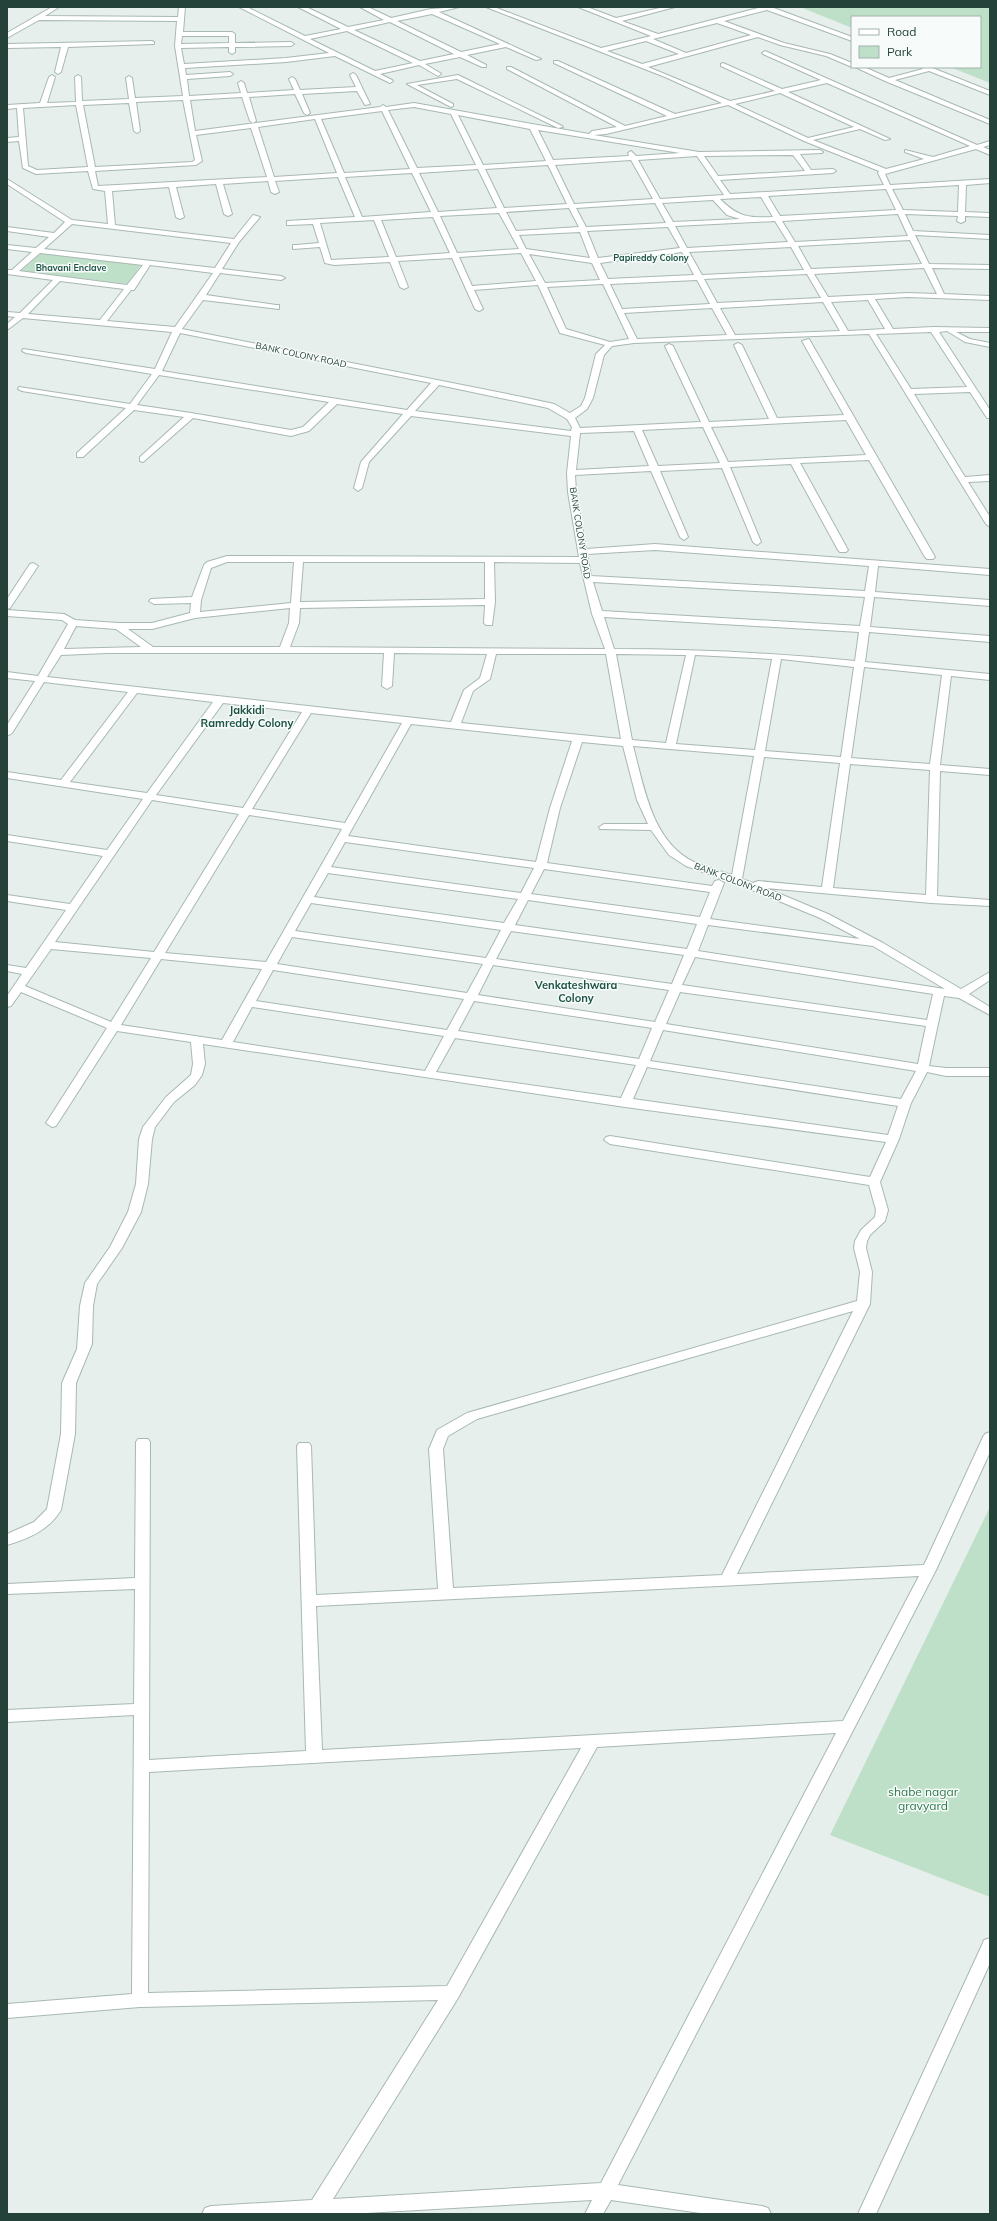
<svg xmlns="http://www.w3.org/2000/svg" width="997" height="2221" viewBox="0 0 997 2221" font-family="Mulish,sans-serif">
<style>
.green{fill:#bfe0c8}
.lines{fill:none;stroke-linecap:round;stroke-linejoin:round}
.minor-casing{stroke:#a8b8b2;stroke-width:2}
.minor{fill:#fff;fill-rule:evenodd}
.labels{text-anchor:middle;stroke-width:3;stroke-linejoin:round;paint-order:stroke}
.far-neighbourhood-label{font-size:9px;font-weight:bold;fill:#1f5548;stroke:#f7fbf9}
.far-street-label{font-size:9px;fill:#24423a;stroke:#f7fbf9}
.neighbourhood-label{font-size:11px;font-weight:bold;fill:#1f5548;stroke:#f7fbf9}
.near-park-label{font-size:12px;fill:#2d7a4b;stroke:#f7fbf9}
</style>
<rect width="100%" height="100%" fill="#e6efeb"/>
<path class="green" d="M 800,7 L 990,7 L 990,83 L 950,67 L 980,67 L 980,17 L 852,17 L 852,28 Z
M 41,253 L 141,265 L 128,284 L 21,271 Z
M 990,1507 L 990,1897 L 830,1835 Z"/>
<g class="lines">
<defs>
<path id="minor" d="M 52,7 L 59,7 L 45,16 L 178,17 L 179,7 L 185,7 L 183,32 L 232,32 L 235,34 L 235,43 L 291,42 L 294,44 L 291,46 L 235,47 L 235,52 L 232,54 L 229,52 L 229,47 L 181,48 L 184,64 L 286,58 L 329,53 L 239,7 L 247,7 L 305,36 L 341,29 L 298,7 L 306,7 L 348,27 L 384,20 L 360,7 L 368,7 L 391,18 L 431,9 L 459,7 L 439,12 L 541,59 L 536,60 L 506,47 L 467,55 L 486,65 L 486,67 L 482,67 L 460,57 L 425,64 L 440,73 L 441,74 L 438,76 L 419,65 L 380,74 L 392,80 L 393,81 L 390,83 L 335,56 L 286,62 L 185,68 L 186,75 L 230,72 L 233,74 L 230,76 L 187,79 L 189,96 L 241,93 L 238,83 L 241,81 L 244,83 L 247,93 L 294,90 L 289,79 L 292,77 L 295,79 L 300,90 L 356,87 L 350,75 L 353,73 L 356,75 L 370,104 L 365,105 L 357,91 L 302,94 L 310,113 L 307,115 L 304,113 L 295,94 L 249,97 L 256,121 L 253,123 L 250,121 L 242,97 L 190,100 L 195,131 L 380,107 L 383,105 L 386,107 L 414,103 L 589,134 L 592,131 L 617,127 L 507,69 L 507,67 L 511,67 L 625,126 L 667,116 L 554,63 L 554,61 L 558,61 L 675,114 L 722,103 L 665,77 L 486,7 L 494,7 L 601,48 L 651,36 L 578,7 L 587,7 L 616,18 L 664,7 L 675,7 L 622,21 L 658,34 L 762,7 L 771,7 L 852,37 L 852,41 L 767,10 L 724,21 L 784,43 L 830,54 L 852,63 L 852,67 L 826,56 L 780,45 L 758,37 L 648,67 L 730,101 L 775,91 L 721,66 L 721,64 L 723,63 L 782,89 L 821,80 L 763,54 L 762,53 L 765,51 L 977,145 L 990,141 L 990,145 L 983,147 L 990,150 L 990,155 L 976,149 L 885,174 L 890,185 L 990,179 L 990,183 L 966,185 L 965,212 L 990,213 L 990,217 L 965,216 L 965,221 L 961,223 L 957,221 L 958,216 L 905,214 L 913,231 L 990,235 L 990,239 L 915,235 L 929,264 L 990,265 L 990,269 L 932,268 L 944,294 L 990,296 L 990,300 L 908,297 L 875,299 L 893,329 L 933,327 L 990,328 L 990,332 L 956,332 L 970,339 L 990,343 L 990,347 L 965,342 L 947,331 L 939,332 L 990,410 L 990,418 L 987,418 L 970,392 L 914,394 L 965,477 L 990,475 L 990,481 L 968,482 L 990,517 L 990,527 L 986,524 L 869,334 L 634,343 L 612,346 L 604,355 L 593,398 L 587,409 L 575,418 L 580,428 L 701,422 L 665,346 L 669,344 L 673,346 L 709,422 L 769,419 L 734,345 L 738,343 L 742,345 L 777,418 L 844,415 L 802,341 L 809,339 L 935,557 L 933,559 L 927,559 L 925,557 L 869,460 L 800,463 L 848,550 L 846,552 L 840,552 L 838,550 L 791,464 L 730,467 L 761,542 L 757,545 L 753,542 L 722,468 L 660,471 L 688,537 L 684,540 L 680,537 L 651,471 L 575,475 L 576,492 L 586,549 L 655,544 L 990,569 L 990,575 L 878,566 L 875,592 L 990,600 L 990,606 L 874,597 L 870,627 L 990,636 L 990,642 L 869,632 L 865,662 L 990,674 L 990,680 L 951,676 L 940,765 L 990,769 L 990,775 L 940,771 L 937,896 L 990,900 L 990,906 L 931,903 L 766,888 L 828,914 L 883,943 L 961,989 L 990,972 L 990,980 L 969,994 L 990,1007 L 990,1015 L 959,998 L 944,996 L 929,1066 L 946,1068 L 990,1068 L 990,1076 L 946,1076 L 927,1072 L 911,1103 L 899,1139 L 880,1182 L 888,1210 L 885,1221 L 870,1235 L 867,1241 L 866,1248 L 872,1272 L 870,1304 L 737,1574 L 924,1565 L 983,1437 L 985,1434 L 990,1432 L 990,1452 L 936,1570 L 618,2185 L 762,2206 L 768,2208 L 771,2214 L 707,2214 L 611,2200 L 603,2214 L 585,2214 L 592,2200 L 348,2214 L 202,2214 L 205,2208 L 211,2206 L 312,2200 L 438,2000 L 140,2007 L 7,2018 L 7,2004 L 132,1994 L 134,1715 L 7,1722 L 7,1710 L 134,1704 L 135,1589 L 7,1594 L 7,1584 L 135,1578 L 136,1442 L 138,1439 L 148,1439 L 150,1442 L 149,1760 L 306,1751 L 297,1446 L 299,1443 L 309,1443 L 311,1446 L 316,1595 L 438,1589 L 429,1449 L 437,1430 L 467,1413 L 857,1301 L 860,1272 L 854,1248 L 855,1241 L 861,1230 L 875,1217 L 876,1210 L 869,1185 L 610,1144 L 604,1140 L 606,1137 L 610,1136 L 870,1177 L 886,1142 L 625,1107 L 203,1044 L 205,1064 L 202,1075 L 195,1085 L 174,1102 L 155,1127 L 152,1139 L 148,1184 L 141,1212 L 122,1248 L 97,1284 L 93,1306 L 92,1344 L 76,1383 L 75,1434 L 61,1510 C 49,1530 28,1539 7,1545 L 7,1534 L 34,1522 L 47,1509 L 61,1434 L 62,1383 L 77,1349 L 80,1306 L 85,1283 L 110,1247 L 128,1212 L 136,1184 L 139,1139 L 143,1127 L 166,1097 L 191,1075 L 193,1064 L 191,1042 L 117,1031 L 56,1126 L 52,1127 L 46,1123 L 107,1028 L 21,992 L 11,1006 L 7,1007 L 7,996 L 22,974 L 7,971 L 7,965 L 26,968 L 66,910 L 7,901 L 7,895 L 70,904 L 103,856 L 7,841 L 7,835 L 107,850 L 143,799 L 7,778 L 7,772 L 61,780 L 128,692 L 44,682 L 12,733 L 7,736 L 7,725 L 35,681 L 7,678 L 7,672 L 38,676 L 68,624 L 62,620 L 7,616 L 7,610 L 64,614 L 75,620 L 118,623 L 152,623 L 190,613 L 191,603 L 154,604 L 149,601 L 151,599 L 192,597 L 204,565 L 207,562 L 227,556 L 579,557 L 568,492 L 567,473 L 571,436 L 411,416 L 369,462 L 362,488 L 358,491 L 354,488 L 361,462 L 403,414 L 337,404 L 309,431 L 291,436 L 193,418 L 143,462 L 140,461 L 140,457 L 184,417 L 134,410 L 83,457 L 77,457 L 77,453 L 126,408 L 22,391 L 18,389 L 19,387 L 130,404 L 152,374 L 26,353 L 22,351 L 23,349 L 155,369 L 172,332 L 23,318 L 7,330 L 7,324 L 15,317 L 7,316 L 7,312 L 20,313 L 53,280 L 7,274 L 7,270 L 12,270 L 32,252 L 7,249 L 7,245 L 36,248 L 49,237 L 7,231 L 7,227 L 54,233 L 65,222 L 7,184 L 7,179 L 72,220 L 108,224 L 105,191 L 93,189 L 88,171 L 36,174 L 23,168 L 19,141 L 7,142 L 7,138 L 19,137 L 17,108 L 7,109 L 7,105 L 40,103 L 49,77 L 52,75 L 55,77 L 47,103 L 76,102 L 75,77 L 78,75 L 81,77 L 82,101 L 129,99 L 126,78 L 129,76 L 132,78 L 135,98 L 183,96 L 175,46 L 177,21 L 39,20 L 7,38 L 7,33 ZM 432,14 L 500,44 L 461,52 L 397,21 ZM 390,22 L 454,54 L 420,61 L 354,30 ZM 717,23 L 751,35 L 686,53 L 653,39 ZM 347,31 L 413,63 L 375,71 L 310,39 ZM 182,36 L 229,36 L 229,43 L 181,44 ZM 646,41 L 679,54 L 642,64 L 607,51 ZM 827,83 L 970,146 L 933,157 L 905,150 L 905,152 L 924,159 L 886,169 L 813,140 L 860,129 L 885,140 L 890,139 L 788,92 ZM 780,93 L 854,127 L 808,138 L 735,104 ZM 183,100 L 195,160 L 192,162 L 95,167 L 83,105 L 129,103 L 134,131 L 137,133 L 140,131 L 136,102 ZM 76,105 L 88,167 L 37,170 L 28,166 L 23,108 ZM 728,105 L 804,141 L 879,171 L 878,173 L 884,185 L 730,194 L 720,180 L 833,173 L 836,171 L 833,169 L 811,170 L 800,154 L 822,153 L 823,152 L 820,150 L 699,152 L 594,135 L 606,134 ZM 414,107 L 451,114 L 476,165 L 417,168 L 388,110 ZM 382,111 L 410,169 L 344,173 L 321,119 ZM 458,115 L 530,129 L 546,161 L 483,165 ZM 315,119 L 337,173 L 274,177 L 258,127 ZM 251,128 L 267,177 L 98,186 L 95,171 L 196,165 L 202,161 L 196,135 ZM 538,130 L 680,153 L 636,156 L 631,151 L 628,153 L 629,156 L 553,160 ZM 793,155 L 805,171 L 718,176 L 704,156 ZM 697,156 L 724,195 L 660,199 L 638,160 ZM 631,160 L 653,199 L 574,204 L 555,165 ZM 548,165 L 567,204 L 504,208 L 485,169 ZM 478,169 L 497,208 L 438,212 L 419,173 ZM 412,173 L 431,212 L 362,217 L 345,177 ZM 338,177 L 355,217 L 287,221 L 287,225 L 290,225 L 313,224 L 319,243 L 296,245 L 293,245 L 293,249 L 320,247 L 325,263 L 334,265 L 390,262 L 400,287 L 404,289 L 408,287 L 398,261 L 452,258 L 475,309 L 479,311 L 483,309 L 474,290 L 538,285 L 560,333 L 605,345 L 596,354 L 585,398 L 581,406 L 570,413 L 554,404 L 522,397 L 182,329 L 203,300 L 279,309 L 279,305 L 276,305 L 206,295 L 220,273 L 281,280 L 285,278 L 281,276 L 222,269 L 239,242 L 260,217 L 253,215 L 234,239 L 115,225 L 112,191 L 169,187 L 176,217 L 180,219 L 184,217 L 176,187 L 216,184 L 224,214 L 228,216 L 232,214 L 223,184 L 268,181 L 271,192 L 275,194 L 279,192 L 275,181 ZM 959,185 L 958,212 L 903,210 L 892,189 ZM 886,189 L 896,210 L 780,216 L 768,196 ZM 761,197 L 773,217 C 748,218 738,217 720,199 ZM 713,200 L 727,215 L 740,219 L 673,222 L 662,203 ZM 655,203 L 666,223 L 586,227 L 576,208 ZM 569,208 L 579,227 L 516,231 L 506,212 ZM 499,213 L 519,249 L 457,253 L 440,216 ZM 898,214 L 908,236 L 795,242 L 782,221 ZM 433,217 L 450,253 L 396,257 L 381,220 ZM 374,220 L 389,257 L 331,260 L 320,223 ZM 775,221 L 788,242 L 687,248 L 675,226 ZM 72,224 L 231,243 L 215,268 L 44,249 ZM 668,227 L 680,248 L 598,258 L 587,231 ZM 580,232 L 590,258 L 526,249 L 519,235 ZM 910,240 L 922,264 L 811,269 L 798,246 ZM 791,247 L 804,270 L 702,275 L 689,252 ZM 682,252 L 694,275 L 608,279 L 600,263 ZM 40,253 L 143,265 L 127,285 L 19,271 ZM 521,253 L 536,281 L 472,286 L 459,257 ZM 529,254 L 592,263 L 600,280 L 545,283 ZM 150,265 L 213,273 L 175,327 L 107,321 L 131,290 L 134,290 ZM 924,268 L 937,294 L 908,293 L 828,297 L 814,274 ZM 807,274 L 821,298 L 717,303 L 704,279 ZM 697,280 L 710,304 L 622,309 L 610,284 ZM 60,281 L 124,289 L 100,320 L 28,314 ZM 603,284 L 629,339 L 610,342 L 566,329 L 547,287 ZM 868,300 L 885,329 L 848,331 L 831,302 ZM 823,302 L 840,331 L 735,335 L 720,308 ZM 712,308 L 727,335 L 637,339 L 624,313 ZM 931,332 L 967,387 L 911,389 L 876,334 ZM 180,333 L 431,383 L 407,410 L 162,371 ZM 159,375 L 329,402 L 303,427 L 291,430 L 191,413 L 137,405 ZM 439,385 L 548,408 L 567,419 L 572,427 L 571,431 L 415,411 ZM 846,420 L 866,455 L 728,462 L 711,427 ZM 703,427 L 720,463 L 658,466 L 642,430 ZM 634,431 L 649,466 L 576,470 L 580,433 ZM 655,550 L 869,566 L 865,591 L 591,576 L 587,554 ZM 227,562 L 294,562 L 291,603 L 200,612 L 201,600 L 211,568 ZM 303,562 L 485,562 L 485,599 L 300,602 ZM 494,562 L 580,563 L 592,614 L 605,649 L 290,647 L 299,623 L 300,608 L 485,605 L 484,623 L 486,625 L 492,625 L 495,602 ZM 593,582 L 865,597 L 860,626 L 602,611 ZM 290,608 L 289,623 L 280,647 L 153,647 L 128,629 L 152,629 L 195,618 ZM 604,617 L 859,632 L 855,661 C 775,653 695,649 614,649 ZM 76,626 L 116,629 L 141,647 L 64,649 ZM 107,653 L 384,653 L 382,686 L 387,689 L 392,686 L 394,653 L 487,654 L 480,678 L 464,690 L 451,722 L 47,677 L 61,655 ZM 496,654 L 606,654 L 621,739 L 461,723 L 473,691 L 490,679 ZM 616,654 L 686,655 L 666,743 L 632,740 ZM 695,655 L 772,659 L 755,750 L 676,744 ZM 781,659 L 854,667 L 841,757 L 765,751 ZM 864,667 L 942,675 L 930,764 L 851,758 ZM 137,693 L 213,702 L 147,793 L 70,782 ZM 223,703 L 302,712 L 243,808 L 156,795 ZM 311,713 L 402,723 L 345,823 L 252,809 ZM 411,724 L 572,741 L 550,808 L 536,862 L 348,836 ZM 582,742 L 623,746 L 637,800 L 648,824 L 604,824 L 599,827 L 600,829 L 651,830 L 669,855 L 686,866 L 740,885 L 820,918 L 860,939 L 710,919 L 724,883 L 719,880 L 715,881 L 712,886 L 547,863 L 560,808 ZM 633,746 L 754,756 L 732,875 C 719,871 706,867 694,862 C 652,842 644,787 633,746 ZM 764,757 L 840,763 L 822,887 L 758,881 L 753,883 L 742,879 ZM 850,764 L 930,770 L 926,895 L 833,888 ZM 152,800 L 239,814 L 154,952 L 55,942 ZM 249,815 L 342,829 L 266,962 L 165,953 ZM 345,842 L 534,868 L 521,893 L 331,867 ZM 544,869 L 710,892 L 700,917 L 531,894 ZM 328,873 L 518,899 L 504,923 L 314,897 ZM 528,900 L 697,924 L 687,949 L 515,925 ZM 311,903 L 501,930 L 486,958 L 295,931 ZM 708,925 L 873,946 L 945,989 L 698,951 ZM 511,931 L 684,955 L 672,984 L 496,959 ZM 292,937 L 483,964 L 467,993 L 277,964 ZM 51,949 L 151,958 L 111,1022 L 25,986 ZM 695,957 L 933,994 L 927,1020 L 682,985 ZM 161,959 L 262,969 L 222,1040 L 121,1025 ZM 493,965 L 669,990 L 655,1022 L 478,995 ZM 273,970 L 464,999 L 447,1030 L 256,1001 ZM 680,992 L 926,1026 L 918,1064 L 666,1024 ZM 474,1001 L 652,1028 L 639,1059 L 458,1031 ZM 252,1007 L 444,1036 L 425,1071 L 233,1042 ZM 663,1030 L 916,1071 L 901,1099 L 650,1061 ZM 455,1038 L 636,1065 L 621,1098 L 436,1072 ZM 647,1067 L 898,1106 L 888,1135 L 633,1099 ZM 853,1311 L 722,1575 L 453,1588 L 443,1449 L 448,1436 L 477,1419 ZM 919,1576 L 843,1721 L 322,1750 L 316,1606 ZM 836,1733 L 601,2183 L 333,2199 L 458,1998 L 597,1747 ZM 581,1748 L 447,1986 L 148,1993 L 149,1772 Z
M 152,41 L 154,42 L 154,44 L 68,47 L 61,72 L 58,74 L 55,72 L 61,47 L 7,48 L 7,44 Z
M 855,67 L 864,67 L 889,78 L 923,69 L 921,67 L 930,67 L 990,91 L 990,95 L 929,71 L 895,80 L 990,120 L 990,124 L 885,81 Z
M 458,75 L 562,126 L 563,127 L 558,128 L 457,79 L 417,85 L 453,104 L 453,106 L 451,107 L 407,84 Z
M 33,563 L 38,566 L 10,608 L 7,609 L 7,599 L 30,564 Z
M 990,1938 L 990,1963 L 876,2214 L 858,2214 L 982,1945 L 984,1940 Z"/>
</defs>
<use href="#minor" class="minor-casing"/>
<use href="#minor" class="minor"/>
</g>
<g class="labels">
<g class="far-neighbourhood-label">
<text x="651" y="261">Papireddy Colony</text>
<text x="71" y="271">Bhavani Enclave</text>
</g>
<g class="far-street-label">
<text transform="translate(301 355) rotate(12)" y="3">BANK COLONY ROAD</text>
<text transform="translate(580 533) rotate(81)" y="3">BANK COLONY ROAD</text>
<text transform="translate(738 882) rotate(21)" y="3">BANK COLONY ROAD</text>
</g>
<g class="neighbourhood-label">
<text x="247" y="714">Jakkidi<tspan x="247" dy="13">Ramreddy Colony</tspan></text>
<text x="576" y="989">Venkateshwara<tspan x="576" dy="13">Colony</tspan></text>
</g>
<g class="near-park-label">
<text x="923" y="1796">shabe nagar<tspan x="923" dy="14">gravyard</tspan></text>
</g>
</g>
<rect width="997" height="2221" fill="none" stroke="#24423a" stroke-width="16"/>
<rect x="851" y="16" width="130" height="52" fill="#f7fbf9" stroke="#a3b1ad"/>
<rect x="859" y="29" width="20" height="6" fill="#ffffff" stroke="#a3b1ad"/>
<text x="887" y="36" font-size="12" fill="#24423a">Road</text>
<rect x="859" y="46" width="20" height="12" fill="#bfe0c8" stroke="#a3b1ad"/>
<text x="887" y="56" font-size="12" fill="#24423a">Park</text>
</svg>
